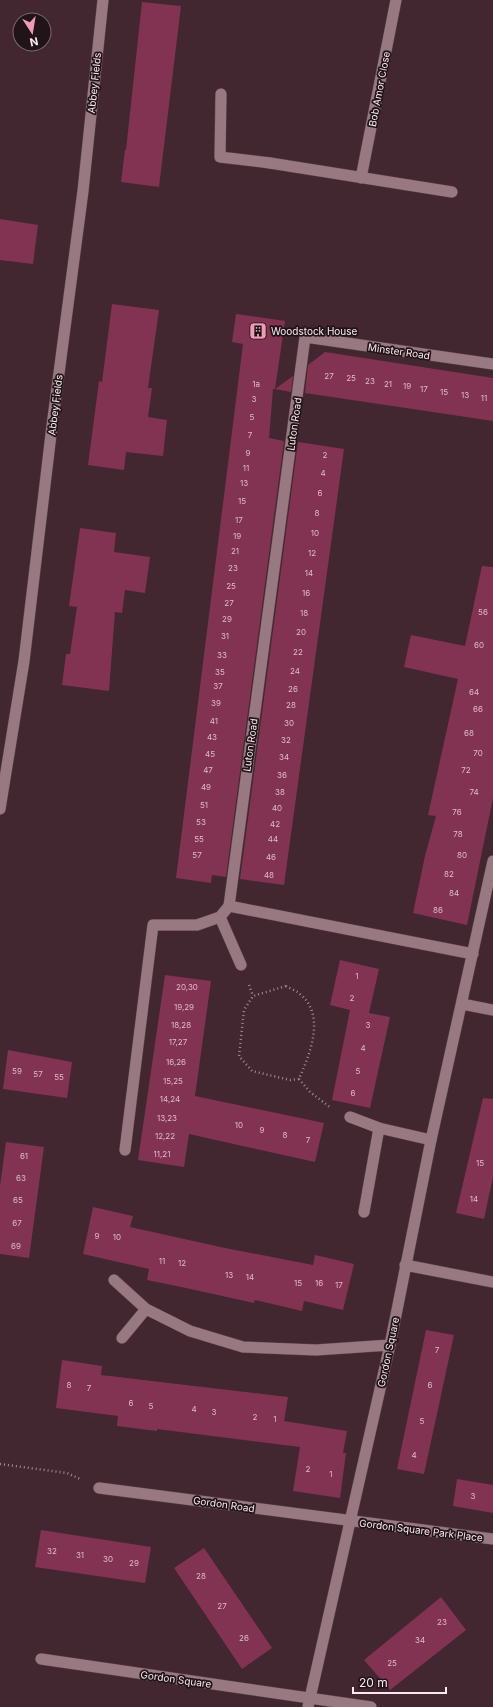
<svg xmlns="http://www.w3.org/2000/svg" width="493" height="1707" viewBox="0 0 493 1707" font-family="Inter,sans-serif">
<style>
.building{fill:#823351}
.lines{fill:none;stroke-linecap:round;stroke-linejoin:round}
.service-casing{stroke:#5a434b;stroke-width:12}
.minor-casing{stroke:#5a434b;stroke-width:12}
.path{stroke:#a28c93;stroke-width:2.5;stroke-dasharray:1 3;stroke-linecap:butt}
.service{stroke:#987881;stroke-width:11}
.minor{stroke:#987881;stroke-width:11}
.labels{text-anchor:middle;stroke-width:3.5;stroke-linejoin:round;paint-order:stroke}
.number-label{font-size:8px;fill:#ddbcc7}
.street-label{font-size:10px;fill:#fbe9ee;stroke:#201418}
.poi-label{font-size:10px;fill:#fbe9ee;stroke:#201418;text-anchor:start}
</style>
<rect width="100%" height="100%" fill="#422730"/>
<path class="building" d="M 142,2 L 181,6 L 159,187 L 121,182 L 125,150 L 126,150 Z
M 0,219 L 38,225 L 33,264 L 0,260 Z
M 112,304 L 159,310 L 148,388 L 152,388 L 148,417 L 167,420 L 163,456 L 126,452 L 124,470 L 88,465 L 99,381 L 102,382 Z
M 236,314 L 285,321 L 275,389 L 273,389 L 269,438 L 284,441 L 226,877 L 212,875 L 211,883 L 176,878 L 243,344 L 232,342 Z
M 325,352 L 493,378 L 493,421 L 305,393 L 308,365 Z
M 293,376 L 291,392 L 275,389 Z
M 298,442 L 344,449 L 284,885 L 240,879 Z
M 80,528 L 116,533 L 114,552 L 150,557 L 145,593 L 125,590 L 122,613 L 115,612 L 109,691 L 62,685 L 66,654 L 70,654 L 77,607 L 69,606 Z
M 482,566 L 493,567 L 493,798 L 467,925 L 413,913 L 425,856 L 436,816 L 428,815 L 458,679 L 404,667 L 411,635 L 465,646 Z
M 340,960 L 379,969 L 369,1013 L 390,1017 L 370,1108 L 332,1100 L 350,1010 L 330,1005 Z
M 165,975 L 211,981 L 195,1096 L 324,1123 L 315,1162 L 189,1134 L 184,1167 L 138,1160 Z
M 8,1050 L 72,1062 L 67,1098 L 3,1089 Z
M 483,1098 L 493,1099 L 493,1177 L 484,1219 L 456,1213 Z
M 6,1142 L 44,1147 L 29,1258 L 0,1254 L 0,1186 Z
M 93,1207 L 133,1216 L 130,1227 L 225,1248 L 313,1265 L 315,1255 L 354,1264 L 343,1310 L 304,1301 L 302,1311 L 255,1300 L 254,1303 L 186,1288 L 147,1280 L 149,1269 L 83,1254 Z
M 426,1330 L 454,1335 L 424,1474 L 397,1469 Z
M 62,1360 L 102,1366 L 101,1375 L 288,1397 L 284,1421 L 347,1431 L 343,1453 L 346,1453 L 340,1498 L 293,1491 L 300,1447 L 157,1429 L 157,1431 L 117,1426 L 118,1416 L 56,1408 Z
M 457,1479 L 493,1485 L 493,1513 L 453,1506 Z
M 41,1530 L 151,1547 L 145,1583 L 35,1567 Z
M 204,1548 L 272,1648 L 242,1669 L 174,1568 Z
M 441,1597 L 466,1630 L 390,1690 L 364,1660 Z"/>
<g class="lines">
<defs>
<path id="service" d="M 221,94 L 220,157 L 270,163
M 220,917 L 241,965
M 350,1117 L 379,1128 L 431,1140
M 125,1150 L 153,925 L 197,925 L 220,917 L 229,906
M 364,1212 L 379,1128
M 405,1265 L 493,1282"/>
<path id="minor" d="M 270,163 L 452,192
M 361,178 L 396,0
M 0,809 L 24,661 L 52,426 L 83,191 L 103,0
M 473,954 L 229,906 L 305,337 L 493,364
M 462,1004 L 493,1010
M 114,1280 L 146,1309 L 190,1331 L 243,1347 L 316,1350 L 390,1345
M 122,1338 L 146,1309
M 99,1488 L 493,1539
M 41,1659 L 371,1707
M 308,1707 L 390,1345 L 431,1140 L 493,861"/>
</defs>
<use href="#service" class="service-casing"/>
<use href="#minor" class="minor-casing"/>
<path class="path" d="M 249,985 L 253,996
M 286,986 C 290,989 296,990 300,994 C 326,1015 310,1054 299,1079 L 290,1080 L 252,1071 L 239,1056 L 244,1010 L 253,996 Z
M 299,1079 L 310,1092 L 331,1108
M 0,1464 L 67,1473 L 80,1479"/>
<use href="#service" class="service"/>
<use href="#minor" class="minor"/>
</g>
<defs>
<symbol id="building-square" viewBox="-11 -11 22 22"><rect x="-9" y="-9" width="18" height="18" rx="4" fill="#f09ab6" stroke="#201418"/><path d="M-4-6H4V6H1V3H-1V6H-4ZM-2.5-4.3h1.7v1.8h-1.7ZM.8-4.3h1.7v1.8H.8ZM-2.5-1h1.7V.8h-1.7ZM.8-1h1.7V.8H.8Z" fill="#111"/></symbol>
</defs>
<g fill-rule="evenodd">
<use href="#building-square" x="248" y="321" width="20" height="20"/>
</g>
<g class="labels">
<g class="number-label">
<text x="329" y="379">27</text>
<text x="351" y="381">25</text>
<text x="370" y="384">23</text>
<text x="256" y="387">1a</text>
<text x="388" y="387">21</text>
<text x="407" y="389">19</text>
<text x="424" y="392">17</text>
<text x="444" y="395">15</text>
<text x="465" y="398">13</text>
<text x="484" y="401">11</text>
<text x="254" y="402">3</text>
<text x="252" y="420">5</text>
<text x="250" y="438">7</text>
<text x="248" y="456">9</text>
<text x="325" y="458">2</text>
<text x="246" y="471">11</text>
<text x="323" y="476">4</text>
<text x="244" y="486">13</text>
<text x="320" y="496">6</text>
<text x="242" y="504">15</text>
<text x="317" y="516">8</text>
<text x="239" y="523">17</text>
<text x="315" y="536">10</text>
<text x="237" y="539">19</text>
<text x="235" y="554">21</text>
<text x="312" y="556">12</text>
<text x="233" y="571">23</text>
<text x="309" y="576">14</text>
<text x="231" y="589">25</text>
<text x="306" y="596">16</text>
<text x="229" y="606">27</text>
<text x="483" y="615">56</text>
<text x="304" y="616">18</text>
<text x="227" y="622">29</text>
<text x="301" y="635">20</text>
<text x="225" y="639">31</text>
<text x="479" y="648">60</text>
<text x="298" y="655">22</text>
<text x="222" y="658">33</text>
<text x="295" y="674">24</text>
<text x="220" y="675">35</text>
<text x="218" y="689">37</text>
<text x="293" y="692">26</text>
<text x="474" y="695">64</text>
<text x="216" y="706">39</text>
<text x="291" y="708">28</text>
<text x="478" y="712">66</text>
<text x="214" y="724">41</text>
<text x="289" y="726">30</text>
<text x="469" y="736">68</text>
<text x="212" y="740">43</text>
<text x="286" y="743">32</text>
<text x="478" y="756">70</text>
<text x="210" y="757">45</text>
<text x="284" y="760">34</text>
<text x="208" y="773">47</text>
<text x="466" y="773">72</text>
<text x="282" y="778">36</text>
<text x="206" y="790">49</text>
<text x="280" y="795">38</text>
<text x="474" y="795">74</text>
<text x="204" y="808">51</text>
<text x="277" y="811">40</text>
<text x="457" y="815">76</text>
<text x="201" y="825">53</text>
<text x="275" y="827">42</text>
<text x="458" y="837">78</text>
<text x="199" y="842">55</text>
<text x="273" y="842">44</text>
<text x="197" y="858">57</text>
<text x="462" y="858">80</text>
<text x="271" y="860">46</text>
<text x="449" y="877">82</text>
<text x="269" y="878">48</text>
<text x="454" y="896">84</text>
<text x="438" y="913">86</text>
<text x="357" y="979">1</text>
<text x="187" y="990">20,30</text>
<text x="352" y="1001">2</text>
<text x="184" y="1010">19,29</text>
<text x="181" y="1028">18,28</text>
<text x="368" y="1028">3</text>
<text x="178" y="1045">17,27</text>
<text x="363" y="1051">4</text>
<text x="176" y="1065">16,26</text>
<text x="17" y="1074">59</text>
<text x="358" y="1074">5</text>
<text x="38" y="1077">57</text>
<text x="59" y="1080">55</text>
<text x="173" y="1084">15,25</text>
<text x="353" y="1096">6</text>
<text x="170" y="1102">14,24</text>
<text x="167" y="1121">13,23</text>
<text x="239" y="1128">10</text>
<text x="262" y="1133">9</text>
<text x="285" y="1138">8</text>
<text x="165" y="1139">12,22</text>
<text x="308" y="1143">7</text>
<text x="162" y="1157">11,21</text>
<text x="24" y="1159">61</text>
<text x="480" y="1166">15</text>
<text x="21" y="1181">63</text>
<text x="474" y="1202">14</text>
<text x="18" y="1203">65</text>
<text x="17" y="1226">67</text>
<text x="97" y="1239">9</text>
<text x="117" y="1240">10</text>
<text x="16" y="1249">69</text>
<text x="162" y="1264">11</text>
<text x="182" y="1266">12</text>
<text x="229" y="1278">13</text>
<text x="250" y="1280">14</text>
<text x="298" y="1286">15</text>
<text x="319" y="1286">16</text>
<text x="339" y="1288">17</text>
<text x="437" y="1353">7</text>
<text x="69" y="1388">8</text>
<text x="430" y="1388">6</text>
<text x="89" y="1391">7</text>
<text x="131" y="1406">6</text>
<text x="151" y="1409">5</text>
<text x="194" y="1412">4</text>
<text x="214" y="1415">3</text>
<text x="255" y="1420">2</text>
<text x="275" y="1422">1</text>
<text x="422" y="1424">5</text>
<text x="414" y="1458">4</text>
<text x="308" y="1472">2</text>
<text x="331" y="1477">1</text>
<text x="473" y="1499">3</text>
<text x="52" y="1554">32</text>
<text x="80" y="1558">31</text>
<text x="108" y="1562">30</text>
<text x="134" y="1566">29</text>
<text x="201" y="1579">28</text>
<text x="222" y="1609">27</text>
<text x="442" y="1625">23</text>
<text x="244" y="1641">26</text>
<text x="420" y="1643">34</text>
<text x="392" y="1666">25</text>
</g>
<g class="street-label">
<text transform="translate(94 83) rotate(-84)" y="4">Abbey Fields</text>
<text transform="translate(379 89) rotate(-79)" y="4">Bob Amor Close</text>
<text transform="translate(399 351) rotate(8)" y="4">Minster Road</text>
<text transform="translate(55 405) rotate(-83)" y="4">Abbey Fields</text>
<text transform="translate(294 424) rotate(-82)" y="4">Luton Road</text>
<text transform="translate(250 745) rotate(-82)" y="4">Luton Road</text>
<text transform="translate(388 1352) rotate(-78)" y="4">Gordon Square</text>
<text transform="translate(224 1504) rotate(8)" y="4">Gordon Road</text>
<text transform="translate(421 1530) rotate(7)" y="4">Gordon Square Park Place</text>
<text transform="translate(176 1679) rotate(8)" y="4">Gordon Square</text>
</g>
<g class="poi-label">
<text x="271" y="335">Woodstock House</text>
</g>
</g>
<g transform="translate(32 32) rotate(168)"><circle r="19" fill="#201418" stroke="#78696e"/>
<path d="M0-3L7 15L0 10L-7 15Z" fill="#f09ab6"/>
<text y="-6" font-size="11" font-weight="bold" text-anchor="middle" fill="#fbe9ee">N</text>
</g>
<path d="M353 1687v6h93v-6" fill="none" stroke="#fbe9ee" stroke-width="2"/>
<text x="359" y="1687" font-size="12" fill="#fbe9ee" stroke="#201418" stroke-width="3" paint-order="stroke">20 m</text>
</svg>
